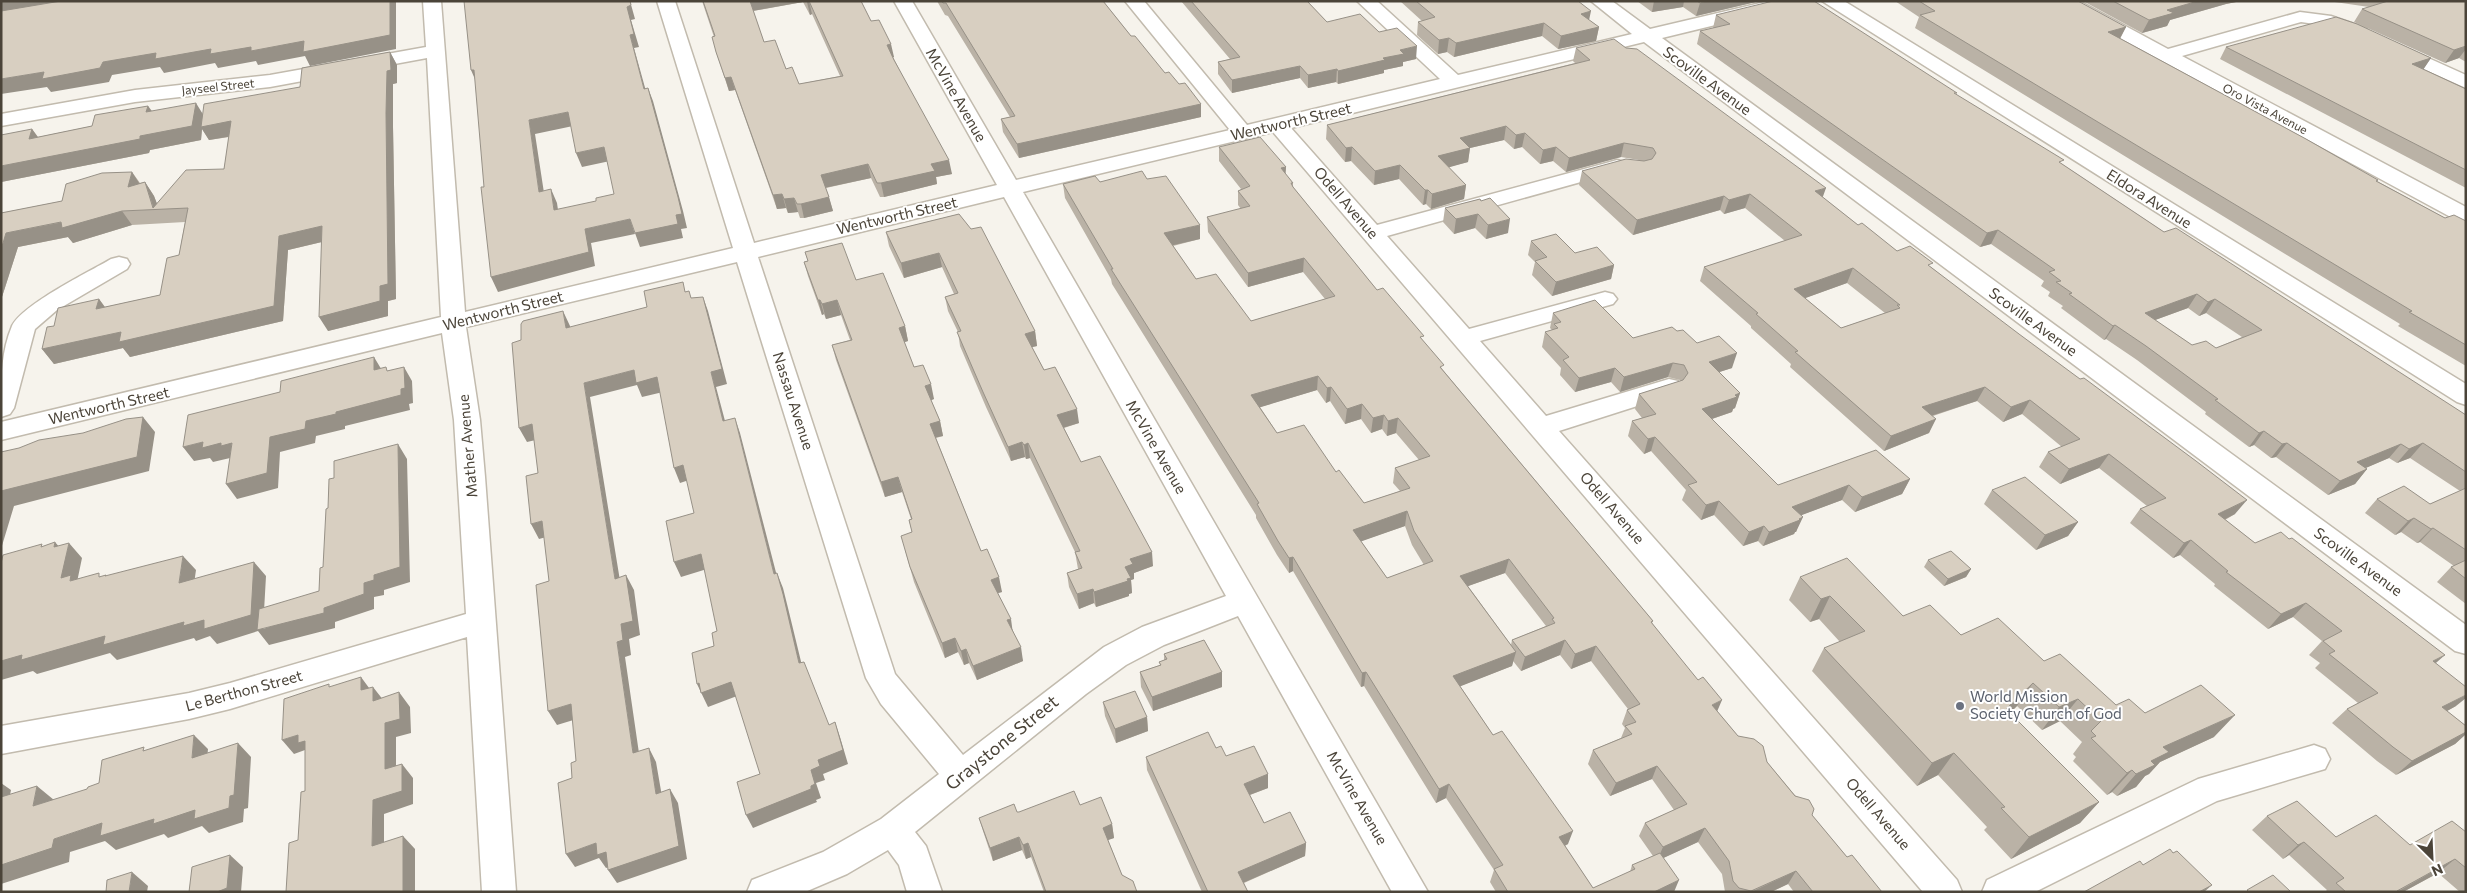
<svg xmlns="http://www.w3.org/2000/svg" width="2467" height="893" viewBox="0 0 2467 893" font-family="Commissioner,sans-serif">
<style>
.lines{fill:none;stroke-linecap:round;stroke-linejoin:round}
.minor-casing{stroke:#c2bbae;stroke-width:3}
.minor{fill:#fff;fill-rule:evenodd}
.wall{fill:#bab2a6;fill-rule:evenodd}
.shaded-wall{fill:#979187}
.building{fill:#d8cfc1;stroke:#979187;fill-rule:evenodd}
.worship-dot{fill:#6b7280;stroke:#fff;stroke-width:2}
.labels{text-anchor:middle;stroke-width:4;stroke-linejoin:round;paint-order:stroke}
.far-street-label{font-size:12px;fill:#4b4439;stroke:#fff}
.street-label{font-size:15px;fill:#4b4439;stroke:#fff}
.worship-label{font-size:15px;fill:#5b616d;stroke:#fff;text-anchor:start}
.near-street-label{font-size:18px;fill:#4b4439;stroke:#fff}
</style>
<rect width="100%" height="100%" fill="#f6f3ec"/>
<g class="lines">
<defs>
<path id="minor" d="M 423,1 L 441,1 L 465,312 L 733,248 L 657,1 L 675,1 L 754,243 L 997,185 L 894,1 L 912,1 L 1016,180 L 1230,130 L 1125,1 L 1144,1 L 1247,125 L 1440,79 L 1357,1 L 1377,1 L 1458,75 L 1632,34 L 1591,1 L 1612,1 L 1650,29 L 1769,1 L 1801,1 L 1798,5 L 1662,38 L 2466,625 L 2466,654 L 2455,651 L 1644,42 L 1291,128 L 1377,225 L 1610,162 L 1617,160 L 1624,162 L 1627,166 L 1624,170 L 1387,236 L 1469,329 L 1605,292 L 1613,294 L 1617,299 L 1613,304 L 1480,341 L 1546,416 L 1669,379 L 1678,381 L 1682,387 L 1678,393 L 1559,431 L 1957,880 L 1962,892 L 1923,892 L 1273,132 L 1023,192 L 1428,892 L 1392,892 L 1238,616 L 1164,645 L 1126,665 L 1086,694 L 915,832 L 926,846 L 942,892 L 907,892 L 899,865 L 888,850 L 847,874 L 805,892 L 747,892 L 752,880 L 823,852 L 881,819 L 939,774 L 881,704 L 866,678 L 737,262 L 466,327 L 480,420 L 485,477 L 516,892 L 482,892 L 467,637 L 230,709 L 189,719 L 1,754 L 1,726 L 189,693 L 230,683 L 466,614 L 454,420 L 442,333 L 1,440 L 1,422 L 441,317 L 427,58 L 270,87 L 135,102 L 1,126 L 1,114 L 135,90 L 270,75 L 426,47 ZM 1004,197 L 1226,596 L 1142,627 L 1104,647 L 963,755 L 895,674 L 758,257 Z
M 1822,1 L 1844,1 L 2466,384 L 2466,405 L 2457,402 Z
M 2056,1 L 2079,1 L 2168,49 L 2300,12 L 2331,16 L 2366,28 L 2369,32 L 2366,36 L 2360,37 L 2322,25 L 2301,22 L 2182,56 L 2466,207 L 2466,222 L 2458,221 L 2059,5 Z
M 2395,43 L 2466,75 L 2466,88 L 2388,53 L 2386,49 L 2388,45 Z
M 119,257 L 127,259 L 130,264 L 127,269 L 57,310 L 35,329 L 14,408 L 10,414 L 1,417 C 1,386 0,354 12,326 C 23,304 89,272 111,259 Z
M 2314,745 L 2325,749 L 2330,759 L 2325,769 L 2217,801 L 2035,892 L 1982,892 L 1987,880 L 2198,779 Z"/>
</defs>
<use href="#minor" class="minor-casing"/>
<use href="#minor" class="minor"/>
</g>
<path class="wall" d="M 702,1 L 861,1 L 871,21 L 894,57 L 893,57 L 952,174 L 936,177 L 937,184 L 884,197 L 880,197 L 871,178 L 826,188 L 833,211 L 804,218 L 800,218 L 798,212 L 788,213 L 786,208 L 777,209 L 735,90 L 729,91 L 716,52 L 714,37 ZM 803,2 L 810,15 L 812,14 L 840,76 L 799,84 L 764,42 L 753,11 Z
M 937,1 L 1103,1 L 1131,36 L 1165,73 L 1201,104 L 1201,117 L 1019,158 L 1003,132 L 1001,119 L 1010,117 L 948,16 L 945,15 Z
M 1181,1 L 1307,1 L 1327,22 L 1379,32 L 1416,59 L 1403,62 L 1403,66 L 1384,70 L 1384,73 L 1338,84 L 1336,82 L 1308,88 L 1300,78 L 1232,93 L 1218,74 L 1218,62 L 1230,59 Z
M 1400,1 L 1578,1 L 1589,20 L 1599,27 L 1596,41 L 1558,49 L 1542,36 L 1454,57 L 1447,52 L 1438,54 L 1417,35 L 1418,22 L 1422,21 Z
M 1637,1 L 1760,1 L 1696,16 L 1683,7 L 1652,12 Z
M 1895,1 L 2078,1 L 2126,27 L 2120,39 L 2378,180 L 2377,181 L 2445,218 L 2466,221 L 2466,366 L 2398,326 L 2400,324 L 1915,28 L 1919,17 Z
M 2083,1 L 2241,1 L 2226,4 L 2170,20 L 2167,26 L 2142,33 Z
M 2328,1 L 2466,1 L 2466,62 L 2459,58 L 2445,63 L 2354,22 L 2362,9 L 2369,7 Z
M 1716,15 L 1956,95 L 2062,164 L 2164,232 L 2466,415 L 2466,604 L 2437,582 L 2451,567 L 2454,566 L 2420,542 L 2417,543 L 2401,532 L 2395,535 L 2365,513 L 2377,499 L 2430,504 L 2460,491 L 2410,458 L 2397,463 L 2389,458 L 2365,468 L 2367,469 L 2355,484 L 2328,495 L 2276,457 L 2271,458 L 2254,445 L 2249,447 L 2205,414 L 2206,412 L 2137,360 L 2106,339 L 2104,340 L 2061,308 L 2063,306 L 2048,296 L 2050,292 L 2041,286 L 2044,281 L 1991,244 L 1980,247 L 1697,44 L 1700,31 L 1713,28 ZM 2188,308 L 2199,316 L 2206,313 L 2242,337 L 2216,348 L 2192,345 L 2155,320 Z
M 2226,47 L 2431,58 L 2423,69 L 2466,89 L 2466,188 L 2220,59 Z
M 1576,48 L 1822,197 L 1858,225 L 1897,251 L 1931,267 L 2235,514 L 2225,520 L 2255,543 L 2436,663 L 2456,706 L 2447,711 L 2466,726 L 2466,734 L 2455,744 L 2396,775 L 2377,761 L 2332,723 L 2347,709 L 2358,703 L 2315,668 L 2320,663 L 2309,655 L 2322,641 L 2293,617 L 2268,629 L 2214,586 L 2215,584 L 2180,555 L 2173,558 L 2130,523 L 2140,509 L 2147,506 L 2099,468 L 2060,484 L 2039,467 L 2048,452 L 2062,447 L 2022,414 L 2003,422 L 1977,401 L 1933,416 L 1929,433 L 1884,451 L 1790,367 L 1791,364 L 1751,328 L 1751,326 L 1700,281 L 1704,267 L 1785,241 L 1745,208 L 1724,214 L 1720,210 L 1633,235 L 1579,185 L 1582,171 L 1639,160 L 1621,157 L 1566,172 L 1553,161 L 1540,164 L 1522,147 L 1514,149 L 1504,140 L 1470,148 L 1468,162 L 1448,167 L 1466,185 L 1464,199 L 1431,209 L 1426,204 L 1423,205 L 1399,179 L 1374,185 L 1351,161 L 1345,162 L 1326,139 L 1327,125 L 1575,63 L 1573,61 ZM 1847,283 L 1885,313 L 1841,328 L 1805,298 Z
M 390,52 L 397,65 L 397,83 L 393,84 L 393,127 L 396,299 L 388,301 L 388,316 L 328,331 L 322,242 L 288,250 L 283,321 L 130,357 L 123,348 L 54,364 L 42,349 L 54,326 L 99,299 L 105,307 L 160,295 L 179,255 L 185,222 L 132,225 L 73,243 L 68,237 L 18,247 L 1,300 L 1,213 L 62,201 L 132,172 L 140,183 L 145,182 L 154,196 L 157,204 L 224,169 L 229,137 L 209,140 L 202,129 L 201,140 L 150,150 L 149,153 L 1,182 L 32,129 L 38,137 L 92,126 L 148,106 L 152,111 L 203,114 L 300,87 Z
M 1219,147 L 1286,167 L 1285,174 L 1293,183 L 1293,187 L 1377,290 L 1423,341 L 1443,370 L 1653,621 L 1652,623 L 1717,711 L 1738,736 L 1767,762 L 1847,857 L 1882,892 L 1794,892 L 1788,884 L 1771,892 L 1725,892 L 1722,874 L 1698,842 L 1663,858 L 1674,892 L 1496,892 L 1490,882 L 1494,870 L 1446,798 L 1436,803 L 1364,686 L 1361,687 L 1293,571 L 1289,573 L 1277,555 L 1256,518 L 1256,515 L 1112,284 L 1111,279 L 1065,198 L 1063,184 L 1147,179 L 1200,239 L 1173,246 L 1196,279 L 1251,321 L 1325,299 L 1303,272 L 1248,287 L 1208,232 L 1207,217 L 1241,209 L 1238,205 L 1238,191 L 1241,189 L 1219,161 ZM 1317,390 L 1326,403 L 1330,401 L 1345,424 L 1361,419 L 1371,433 L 1382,429 L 1387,436 L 1396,433 L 1419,460 L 1395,468 L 1393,483 L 1400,491 L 1364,503 L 1336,472 L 1277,433 L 1260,407 ZM 1405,526 L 1412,545 L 1424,565 L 1387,578 L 1361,541 ZM 1505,573 L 1546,626 L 1512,640 L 1511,645 L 1468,586 ZM 1560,655 L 1571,669 L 1591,661 L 1628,709 L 1627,710 L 1622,724 L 1625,728 L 1621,738 L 1593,750 L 1588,764 L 1610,796 L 1652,779 L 1674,810 L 1645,823 L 1639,836 L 1653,856 L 1632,865 L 1630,872 L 1593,888 L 1565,846 L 1568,844 L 1493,735 L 1460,686 L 1512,666 L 1513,661 L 1521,671 Z
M 1480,199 L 1508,233 L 1486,239 L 1475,228 L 1454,234 L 1443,222 L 1445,208 Z
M 959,214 L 1035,331 L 1037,346 L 1032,347 L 1044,370 L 1079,423 L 1064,428 L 1081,462 L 1153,566 L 1134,573 L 1134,579 L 1131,580 L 1132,593 L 1129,594 L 1129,596 L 1096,607 L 1094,603 L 1079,609 L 1069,587 L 1067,573 L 1078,569 L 1075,552 L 1030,458 L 1026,459 L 1025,457 L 1011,461 L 986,407 L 960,346 L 958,332 L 948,311 L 945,297 L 954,294 L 942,267 L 904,278 L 889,246 L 886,232 Z
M 1531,241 L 1614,265 L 1611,279 L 1552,296 L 1532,275 L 1535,262 L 1528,255 Z
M 805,252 L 856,280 L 905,326 L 908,341 L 904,342 L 914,367 L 934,399 L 931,400 L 940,421 L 943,436 L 936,438 L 981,551 L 1002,592 L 998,593 L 1013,631 L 1023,661 L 977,680 L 969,663 L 964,665 L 958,652 L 945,658 L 914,582 L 905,550 L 912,532 L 909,520 L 911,519 L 902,492 L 885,497 L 836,360 L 832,345 L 850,340 L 841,315 L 826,319 L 824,314 L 822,315 L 808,276 L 804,262 L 808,261 Z
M 1553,313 L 1633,338 L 1677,331 L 1697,343 L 1732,368 L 1719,372 L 1740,393 L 1735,408 L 1733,409 L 1732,412 L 1712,419 L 1778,485 L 1910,479 L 1902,494 L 1855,512 L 1842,500 L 1801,515 L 1796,532 L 1795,532 L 1794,534 L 1763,546 L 1758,541 L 1743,546 L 1714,515 L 1701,520 L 1682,500 L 1686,490 L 1651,451 L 1644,454 L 1628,436 L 1632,421 L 1642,418 L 1635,409 L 1639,394 L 1680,381 L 1680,380 L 1668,377 L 1620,392 L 1611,382 L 1575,392 L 1560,375 L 1561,368 L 1542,347 L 1545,332 L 1552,330 L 1550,328 Z
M 1992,490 L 2078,522 L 2068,536 L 2036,550 L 1984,504 Z
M 1928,560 L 1971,569 L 1966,577 L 1944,586 L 1924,567 Z
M 1800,577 L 1903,616 L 2044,661 L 2116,705 L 2145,713 L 2214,737 L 2160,762 L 2149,774 L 2145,776 L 2136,787 L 2117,796 L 2112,792 L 2107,795 L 2073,761 L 2076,757 L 2073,754 L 2082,742 L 2060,721 L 2042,730 L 2017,706 L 2010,713 L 2099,802 L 2080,823 L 2011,859 L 1984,830 L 1987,827 L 1938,775 L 1917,786 L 1812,671 L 1824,648 L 1840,642 L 1819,619 L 1810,622 L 1789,600 Z
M 1164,654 L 1222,672 L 1222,687 L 1153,711 L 1141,687 L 1140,672 L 1160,665 L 1159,662 L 1164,660 Z
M 1103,702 L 1147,717 L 1148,731 L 1116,743 L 1105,716 Z
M 1216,748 L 1226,756 L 1268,774 L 1268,788 L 1250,795 L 1264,823 L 1306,843 L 1305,856 L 1244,883 L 1248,892 L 1202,892 L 1147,770 L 1146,757 Z
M 1080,805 L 1112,824 L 1114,838 L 1108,840 L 1122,875 L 1137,892 L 1044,892 L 1031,857 L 1026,859 L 1022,850 L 993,861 L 983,831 L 979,818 L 1017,812 L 1019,812 Z
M 2267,816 L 2336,837 L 2410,845 L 2466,832 L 2466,892 L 2460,892 L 2438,873 L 2403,892 L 2325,892 L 2327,890 L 2289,855 L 2283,859 L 2252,830 Z"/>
<path class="shaded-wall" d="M 1,1 L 64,1 L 1,12 Z
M 390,1 L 396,1 L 396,49 L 310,66 L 305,56 L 258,65 L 256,61 L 218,68 L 215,63 L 164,73 L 160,67 L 112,75 L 109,82 L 51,92 L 47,87 L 1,94 L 1,79 L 103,62 Z
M 630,1 L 635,19 L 631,20 L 639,47 L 634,48 L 649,102 L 644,89 L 630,35 L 627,7 Z
M 749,1 L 803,1 L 803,2 L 752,11 Z
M 809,1 L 812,14 L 810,15 L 807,2 Z
M 1654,1 L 1684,1 L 1683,7 L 1652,12 Z
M 1708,1 L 1760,1 L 1696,16 L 1700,3 Z
M 2198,1 L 2241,1 L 2226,4 L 2170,20 L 2167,26 L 2142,33 L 2149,20 L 2167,10 Z
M 1591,11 L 1588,25 L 1581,14 Z
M 1544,23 L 1542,36 L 1454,57 L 1456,43 Z
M 1599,27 L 1596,41 L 1558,49 L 1561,36 Z
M 2126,27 L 2119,40 L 2108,32 Z
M 1449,38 L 1447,52 L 1438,54 L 1439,40 Z
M 891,44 L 894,57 L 890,58 L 887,45 Z
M 1417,46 L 1416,59 L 1403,62 L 1403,66 L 1384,70 L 1384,73 L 1338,84 L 1338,71 L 1383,58 L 1400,50 Z
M 2466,46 L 2466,49 L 2459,58 L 2445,63 L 2454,50 Z
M 390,52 L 397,65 L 397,83 L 393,84 L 393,127 L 396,299 L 388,301 L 388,316 L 328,331 L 319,317 L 380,286 L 387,71 Z
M 2431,58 L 2423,70 L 2412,64 Z
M 1300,66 L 1300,78 L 1232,93 L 1232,80 Z
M 1337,69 L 1336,82 L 1308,88 L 1308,75 Z
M 471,70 L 474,70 L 477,84 Z
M 731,77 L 735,90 L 729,91 L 725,78 Z
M 648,88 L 653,101 L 683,211 L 687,228 L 681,229 L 683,238 L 640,247 L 635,233 Z
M 196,103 L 204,116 L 231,121 L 239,135 L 209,140 L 202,129 L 201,140 L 150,150 L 149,153 L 1,182 L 1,166 L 140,136 Z
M 1201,104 L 1201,117 L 1019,158 L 1017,144 Z
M 148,106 L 157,119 L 146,112 Z
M 568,112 L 573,126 L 535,134 L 546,206 L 539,192 L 529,120 Z
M 1506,126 L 1504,140 L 1470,148 L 1468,162 L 1436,171 L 1438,156 L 1460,138 Z
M 32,129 L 42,143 L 29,139 Z
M 1525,133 L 1522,147 L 1514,149 L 1516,135 Z
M 1624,143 L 1621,157 L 1566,172 L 1569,158 Z
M 604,147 L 610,161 L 582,167 L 576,153 Z
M 1352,147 L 1351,161 L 1345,162 L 1346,148 Z
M 1556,147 L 1553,161 L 1540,164 L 1543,150 Z
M 949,160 L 952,174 L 936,177 L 937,184 L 884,197 L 881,183 L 931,164 Z
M 868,164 L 871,178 L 824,188 L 821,175 Z
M 1400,165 L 1399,179 L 1374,185 L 1375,171 Z
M 1286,167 L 1285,181 L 1281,168 Z
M 132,172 L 141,186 L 128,187 Z
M 145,182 L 154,196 L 159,209 L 154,209 Z
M 1466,185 L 1464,199 L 1431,209 L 1432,194 Z
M 1826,188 L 1821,202 L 1815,191 Z
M 551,189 L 557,203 L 560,224 L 554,210 Z
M 1425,190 L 1428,190 L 1426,204 L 1423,205 Z
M 782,194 L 786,208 L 777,209 L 773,195 Z
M 1750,194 L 1745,208 L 1724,214 L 1729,200 Z
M 1724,196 L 1720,210 L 1633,235 L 1637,220 Z
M 829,197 L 833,211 L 804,218 L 801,204 Z
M 794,198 L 798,212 L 788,213 L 784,199 Z
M 122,211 L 132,225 L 73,243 L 68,237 L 18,247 L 1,300 L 1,250 L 6,233 Z
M 1478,214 L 1475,228 L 1454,234 L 1456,219 Z
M 630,219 L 635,234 L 591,243 L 595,266 L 498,292 L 491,277 L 585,229 Z
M 1510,219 L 1508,233 L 1486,239 L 1488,225 Z
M 1200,225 L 1200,239 L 1165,247 L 1164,233 Z
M 322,226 L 330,240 L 288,250 L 283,321 L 130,357 L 123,348 L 54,364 L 42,349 L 121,332 L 279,236 Z
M 1998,230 L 1991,244 L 1980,247 L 1987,233 Z
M 939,253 L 942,267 L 904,278 L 901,263 Z
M 1304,258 L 1303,272 L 1248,287 L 1248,273 Z
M 1614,265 L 1611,279 L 1552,296 L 1556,282 Z
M 1853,268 L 1847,283 L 1789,304 L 1794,289 Z
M 2197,294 L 2188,308 L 2136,327 L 2145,313 Z
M 703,297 L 708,311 L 727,384 L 716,387 L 729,436 L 723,421 L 711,372 Z
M 99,299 L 109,313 L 96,309 Z
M 2215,299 L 2206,313 L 2199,316 L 2208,302 Z
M 818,300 L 820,300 L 824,314 L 822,315 Z
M 837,300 L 841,315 L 826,319 L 822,304 Z
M 563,311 L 570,326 L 572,342 L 566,328 Z
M 2115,325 L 2106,339 L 2104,340 L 2113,326 Z
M 905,326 L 908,341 L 902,343 L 899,328 Z
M 1035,331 L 1037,346 L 1028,348 L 1025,334 Z
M 1737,353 L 1732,368 L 1704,377 L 1709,362 Z
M 374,357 L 383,372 L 374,370 Z
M 1673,363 L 1668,377 L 1620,392 L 1624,377 Z
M 404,367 L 412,381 L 413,403 L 409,404 L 410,410 L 345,426 L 345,429 L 316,436 L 315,443 L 280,452 L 278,488 L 237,499 L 226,484 L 270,437 L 306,421 L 401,389 Z
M 1615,368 L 1611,382 L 1575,392 L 1579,378 Z
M 634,370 L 657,377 L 663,392 L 642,397 L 637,385 L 590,397 L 622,593 L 615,579 L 584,383 Z
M 1318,376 L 1317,390 L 1251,410 L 1251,395 Z
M 931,384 L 934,399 L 929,401 L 925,386 Z
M 1331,387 L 1330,401 L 1326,403 L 1327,388 Z
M 1985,387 L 1977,401 L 1915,421 L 1922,407 Z
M 1740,393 L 1735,408 L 1733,409 L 1732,412 L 1697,424 L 1702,409 Z
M 2030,400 L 2022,414 L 2003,422 L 2011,407 Z
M 1362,404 L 1361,419 L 1345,424 L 1347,409 Z
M 1077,409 L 1079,423 L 1059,429 L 1057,415 Z
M 1384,415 L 1382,429 L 1371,433 L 1373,418 Z
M 143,417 L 155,432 L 149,471 L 14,506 L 1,549 L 1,491 Z
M 735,418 L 740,433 L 780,588 L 774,574 Z
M 1398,418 L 1396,433 L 1387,436 L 1388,421 Z
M 1936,419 L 1929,433 L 1884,451 L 1891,436 Z
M 940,421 L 943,436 L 933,438 L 930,424 Z
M 532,424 L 540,439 L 527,442 L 519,428 Z
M 2264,431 L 2254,445 L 2249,447 L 2259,433 Z
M 1655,437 L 1651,451 L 1644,454 L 1648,439 Z
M 203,442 L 232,443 L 230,458 L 213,462 L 210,458 L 194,461 L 183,447 Z
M 1022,442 L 1025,457 L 1011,461 L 1008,447 Z
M 1028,443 L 1030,458 L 1026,459 L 1024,445 Z
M 2287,443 L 2276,457 L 2271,458 L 2282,444 Z
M 2423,443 L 2410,458 L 2397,463 L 2409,449 Z
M 398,444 L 407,459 L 410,582 L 384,590 L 384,595 L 374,597 L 374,609 L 335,622 L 335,628 L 269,645 L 258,631 L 217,644 L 210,636 L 196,641 L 194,638 L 117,660 L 110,653 L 37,674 L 33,671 L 1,680 L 1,661 L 254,562 L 266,576 L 263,629 L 324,608 L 364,583 L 374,575 Z
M 2401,444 L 2389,458 L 2345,477 L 2357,462 Z
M 2109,454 L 2099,468 L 2060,484 L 2069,469 Z
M 683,465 L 689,480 L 680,483 L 674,468 Z
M 2367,469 L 2355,484 L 2328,495 L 2340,481 Z
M 898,477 L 902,492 L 885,497 L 881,482 Z
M 1910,479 L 1902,494 L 1855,512 L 1862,497 Z
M 1849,485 L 1842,500 L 1786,521 L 1792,507 Z
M 2247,500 L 2235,514 L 2206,529 L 2218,514 Z
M 1719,501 L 1714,515 L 1701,520 L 1706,505 Z
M 1407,511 L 1405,526 L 1351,545 L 1353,530 Z
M 1803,517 L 1796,532 L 1795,532 L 1794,534 L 1763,546 L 1769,532 Z
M 2414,518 L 2401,532 L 2395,535 L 2408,521 Z
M 542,521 L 550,536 L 539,539 L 531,524 Z
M 2078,522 L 2068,536 L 2036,550 L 2045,535 Z
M 1764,526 L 1758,541 L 1743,546 L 1749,532 Z
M 2433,528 L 2420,542 L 2417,543 L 2431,529 Z
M 2191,540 L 2180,555 L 2173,558 L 2184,543 Z
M 55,542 L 66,555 L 69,543 L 82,558 L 77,582 L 61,578 L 54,547 Z
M 1152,552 L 1153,566 L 1134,573 L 1134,579 L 1131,580 L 1132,593 L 1129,594 L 1129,596 L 1096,607 L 1094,592 L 1125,567 L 1130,559 Z
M 701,554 L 707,569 L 681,577 L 674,562 Z
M 183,556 L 196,570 L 192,598 L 179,583 Z
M 1293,557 L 1293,571 L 1289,573 L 1289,558 Z
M 1509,559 L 1505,573 L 1457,590 L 1460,576 Z
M 1971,569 L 1966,577 L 1944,586 L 1948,579 Z
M 777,573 L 783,588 L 788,608 L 805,678 L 799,663 Z
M 626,575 L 634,590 L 640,635 L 629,639 L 631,655 L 625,657 L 641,767 L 633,753 L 617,642 L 621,624 Z
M 999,577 L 1002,592 L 994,594 L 991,580 Z
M 1093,589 L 1094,603 L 1079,609 L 1077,594 Z
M 1830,596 L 1819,619 L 1810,622 L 1821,599 Z
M 2306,603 L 2293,617 L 2268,629 L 2281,614 Z
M 1011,619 L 1013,634 L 1007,620 Z
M 955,638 L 958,652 L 945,658 L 942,643 Z
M 1565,640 L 1560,655 L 1521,671 L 1525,657 Z
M 1596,646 L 1591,661 L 1571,669 L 1575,654 Z
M 1021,647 L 1023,661 L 977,680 L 973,666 Z
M 966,649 L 969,663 L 964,665 L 961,651 Z
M 1516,652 L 1512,666 L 1451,690 L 1453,676 Z
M 2445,655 L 2429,669 L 2433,661 Z
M 1222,672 L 1222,687 L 1153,711 L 1152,697 Z
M 1366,672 L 1364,686 L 1361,687 L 1362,673 Z
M 361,677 L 372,692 L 361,690 Z
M 731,682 L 737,696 L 708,707 L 697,684 L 699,683 Z
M 2033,683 L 2017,706 L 1990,732 L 2006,709 Z
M 373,687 L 384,701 L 373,701 Z
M 399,692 L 410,707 L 411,733 L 396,737 L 396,783 L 385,769 L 385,723 Z
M 2466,695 L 2466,698 L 2456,706 L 2427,722 L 2442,707 Z
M 2078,699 L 2060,721 L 2042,730 L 2059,707 Z
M 1722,700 L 1716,714 L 1712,705 Z
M 571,704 L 580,718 L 557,725 L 548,711 Z
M 2235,715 L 2214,737 L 2160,762 L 2149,774 L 2145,776 L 2136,787 L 2117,796 L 2136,774 L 2163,747 Z
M 1147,717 L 1148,731 L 1116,743 L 1115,729 Z
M 835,722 L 840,737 L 848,764 L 823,774 L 825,780 L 816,783 L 821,798 L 816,800 L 817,802 L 753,828 L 746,815 L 811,786 L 811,770 L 818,760 Z
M 2466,732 L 2466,734 L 2455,744 L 2396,775 L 2412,761 Z
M 194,735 L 208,749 L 206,771 L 192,758 Z
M 298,735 L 305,741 L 305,750 L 294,754 L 282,740 Z
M 238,743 L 251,757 L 248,808 L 244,809 L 243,822 L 209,833 L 202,826 L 168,838 L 164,834 L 116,850 L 105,841 L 70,852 L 69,862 L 1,884 L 1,865 L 54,839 L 102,823 L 154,819 L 230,796 Z
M 649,748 L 656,762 L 664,808 L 656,794 Z
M 1954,753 L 1938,775 L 1917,786 L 1932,763 Z
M 402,764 L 413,778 L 413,804 L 384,814 L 384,859 L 372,846 L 373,800 Z
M 1657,766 L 1652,779 L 1610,796 L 1616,783 Z
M 2132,770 L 2112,792 L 2107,795 L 2127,773 Z
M 1268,774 L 1268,788 L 1244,797 L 1244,784 Z
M 1,783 L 11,790 L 6,815 L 1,811 Z
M 1449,784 L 1446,798 L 1436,803 L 1439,789 Z
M 37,786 L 54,800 L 33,806 Z
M 670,789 L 678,803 L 687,859 L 617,883 L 608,870 Z
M 2099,802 L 2080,823 L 2011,859 L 2029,837 Z
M 1112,824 L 1114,838 L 1105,841 L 1103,828 Z
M 1705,828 L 1698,842 L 1657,861 L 1663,847 Z
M 1573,831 L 1568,844 L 1554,850 L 1559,837 Z
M 403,836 L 415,849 L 415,892 L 403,892 Z
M 1019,837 L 1022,850 L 993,861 L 990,848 Z
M 2304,842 L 2289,855 L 2283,859 L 2298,845 Z
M 596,843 L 606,852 L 615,865 L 606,868 L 599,858 L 575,867 L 566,854 Z
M 1028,843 L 1031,857 L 1026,859 L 1023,845 Z
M 1306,843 L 1305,856 L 1238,885 L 1238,872 Z
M 230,855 L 243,867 L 241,892 L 217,892 Z
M 2455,859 L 2438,873 L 2403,892 L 2397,892 Z
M 1796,871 L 1788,884 L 1771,892 L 1751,892 Z
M 132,872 L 148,886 L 147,892 L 129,892 Z
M 1679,880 L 1674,892 L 1654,892 Z
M 2212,885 L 2204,892 L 2199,892 Z"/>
<path class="building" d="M 61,1 L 390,1 L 390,35 L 303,52 L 304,41 L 251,51 L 251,47 L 210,54 L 211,49 L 155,59 L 156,53 L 103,62 L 100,68 L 42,79 L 44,72 L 1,79 L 1,11 Z
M 464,1 L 630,1 L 631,5 L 627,7 L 634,34 L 630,35 L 644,89 L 648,88 L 678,197 L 682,214 L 676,215 L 678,224 L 635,233 L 630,219 L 585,229 L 589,252 L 491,277 L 481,187 L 484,187 L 474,70 L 471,70 ZM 568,112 L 576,153 L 604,147 L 614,194 L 596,198 L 596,201 L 554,210 L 551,189 L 539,192 L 529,120 Z
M 703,1 L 750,1 L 764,42 L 775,40 L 786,69 L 792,67 L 799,84 L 843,76 L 809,1 L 806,1 L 861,1 L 871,21 L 879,20 L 891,44 L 887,45 L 894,60 L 949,160 L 931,164 L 935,171 L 881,183 L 877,183 L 868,164 L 821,175 L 829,197 L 801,204 L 797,204 L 794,198 L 784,199 L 782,194 L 773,195 L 731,77 L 725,78 L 716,52 L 712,37 L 715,36 Z
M 942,1 L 1103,1 L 1131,36 L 1135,36 L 1165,73 L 1169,72 L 1179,84 L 1185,83 L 1201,104 L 1017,144 L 1001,119 L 1015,116 L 946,3 L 943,3 Z
M 1191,1 L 1307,1 L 1327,22 L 1360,14 L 1379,32 L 1397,28 L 1417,46 L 1400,50 L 1404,54 L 1383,58 L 1385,60 L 1338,71 L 1337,69 L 1308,75 L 1300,66 L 1232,80 L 1218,62 L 1240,57 Z
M 1416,1 L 1578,1 L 1591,11 L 1581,14 L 1599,27 L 1561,36 L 1544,23 L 1456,43 L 1449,38 L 1439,40 L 1418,22 L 1435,17 Z
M 1697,1 L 1708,1 L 1700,3 Z
M 1773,1 L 1814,1 L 1957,93 L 1954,93 L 2064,160 L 2059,162 L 2164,232 L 2176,228 L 2466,415 L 2466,472 L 2423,443 L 2409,449 L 2401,444 L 2357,462 L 2367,469 L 2340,481 L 2287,443 L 2282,444 L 2264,431 L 2259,433 L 2215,400 L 2218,399 L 2146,346 L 2115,325 L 2113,326 L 2069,294 L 2072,293 L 2056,282 L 2061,281 L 2049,272 L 2055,270 L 1998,230 L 1987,233 L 1700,31 L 1730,24 L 1716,15 ZM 2197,294 L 2208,302 L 2215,299 L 2262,330 L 2216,348 L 2206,341 L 2192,345 L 2145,313 Z
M 1919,1 L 2078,1 L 2126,27 L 2108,32 L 2306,139 L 2378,180 L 2376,181 L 2445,218 L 2454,215 L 2466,221 L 2466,345 L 2409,312 L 2412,311 L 1920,15 L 1935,11 Z
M 2113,1 L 2198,1 L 2167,10 L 2174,13 L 2149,20 Z
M 2388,1 L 2466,1 L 2466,46 L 2454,50 L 2362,9 Z
M 2336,17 L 2357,24 L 2431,58 L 2412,64 L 2466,89 L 2466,170 L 2226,47 Z
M 1614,39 L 1626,48 L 1637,49 L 1826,188 L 1815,191 L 1858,225 L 1862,223 L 1897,251 L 1910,246 L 1933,263 L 1928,265 L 2019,334 L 2080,379 L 2084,378 L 2196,461 L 2247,500 L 2218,514 L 2255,543 L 2281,532 L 2289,539 L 2292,538 L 2445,655 L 2433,661 L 2466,687 L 2466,695 L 2442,707 L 2466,726 L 2466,732 L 2412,761 L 2393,747 L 2347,709 L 2378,693 L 2329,654 L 2335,651 L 2323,641 L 2342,631 L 2306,603 L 2281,614 L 2226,572 L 2228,571 L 2191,540 L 2184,543 L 2140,509 L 2166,498 L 2109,454 L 2069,469 L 2048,452 L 2080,439 L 2030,400 L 2011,407 L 1985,387 L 1922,407 L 1936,419 L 1891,436 L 1795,352 L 1798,351 L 1756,314 L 1758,313 L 1704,267 L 1802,235 L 1750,194 L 1729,200 L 1724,196 L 1637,220 L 1582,171 L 1626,159 L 1644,161 L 1652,159 L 1656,153 L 1653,148 L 1624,143 L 1569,158 L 1556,147 L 1543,150 L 1525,133 L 1516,135 L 1506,126 L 1460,138 L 1470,148 L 1438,156 L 1466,185 L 1432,194 L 1428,190 L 1425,190 L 1400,165 L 1375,171 L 1352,147 L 1346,148 L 1327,125 L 1590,60 L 1576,48 ZM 1853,268 L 1900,305 L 1897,305 L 1900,308 L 1841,328 L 1794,289 Z
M 390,52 L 391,70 L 387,71 L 386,113 L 388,284 L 380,286 L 380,301 L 319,317 L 322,226 L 279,236 L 274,306 L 119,342 L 121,332 L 42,349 L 47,327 L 54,326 L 58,308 L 99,299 L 96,309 L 160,295 L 167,258 L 179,255 L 188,208 L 122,211 L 62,228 L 61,222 L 6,233 L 1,250 L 1,213 L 62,201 L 66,184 L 102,173 L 132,172 L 128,187 L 145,182 L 153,208 L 186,170 L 224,169 L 231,121 L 201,127 L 204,104 L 300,87 L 302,68 Z
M 196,103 L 192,126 L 140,136 L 140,139 L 1,166 L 1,135 L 32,129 L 29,139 L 92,126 L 95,115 L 148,106 L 146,112 Z
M 1260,137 L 1286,167 L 1281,168 L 1293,183 L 1291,183 L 1293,187 L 1351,258 L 1377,290 L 1383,288 L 1424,336 L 1420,337 L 1444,365 L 1440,367 L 1653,621 L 1651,622 L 1698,680 L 1703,677 L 1722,700 L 1712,705 L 1738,736 L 1754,739 L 1763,746 L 1767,762 L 1795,796 L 1809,800 L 1814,809 L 1812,815 L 1847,857 L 1852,855 L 1882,892 L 1813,892 L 1796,871 L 1751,891 L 1739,888 L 1733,881 L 1729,861 L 1705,828 L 1663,847 L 1645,823 L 1687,804 L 1657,766 L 1616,783 L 1593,750 L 1632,734 L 1625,726 L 1636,722 L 1627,710 L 1640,704 L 1596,646 L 1575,654 L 1565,640 L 1525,657 L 1512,640 L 1555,623 L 1552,619 L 1554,618 L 1509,559 L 1460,576 L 1516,652 L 1453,676 L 1493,735 L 1502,731 L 1573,831 L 1559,837 L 1593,888 L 1635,869 L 1632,865 L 1660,853 L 1679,880 L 1654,892 L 1508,892 L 1494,869 L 1503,865 L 1449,784 L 1439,789 L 1366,672 L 1362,673 L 1293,557 L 1289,558 L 1278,541 L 1257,504 L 1259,503 L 1111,269 L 1113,269 L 1063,184 L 1095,176 L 1100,182 L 1142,171 L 1147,179 L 1166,176 L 1200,225 L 1164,233 L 1196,279 L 1216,274 L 1251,321 L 1335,296 L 1304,258 L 1248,273 L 1207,217 L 1250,206 L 1238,191 L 1250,186 L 1219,147 ZM 1318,376 L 1327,388 L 1331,387 L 1347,409 L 1362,404 L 1373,418 L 1384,415 L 1388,421 L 1398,418 L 1430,456 L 1395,468 L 1410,488 L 1364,503 L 1339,470 L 1336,472 L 1304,425 L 1277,433 L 1251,395 ZM 1407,511 L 1414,531 L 1433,561 L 1387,578 L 1353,530 Z
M 1490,198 L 1510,219 L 1488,225 L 1478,214 L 1456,219 L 1445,208 L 1480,199 L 1481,201 Z
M 959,214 L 971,229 L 981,227 L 1035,331 L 1025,334 L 1044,370 L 1055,367 L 1077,409 L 1057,415 L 1081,462 L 1100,456 L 1152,552 L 1130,559 L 1133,564 L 1125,567 L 1131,578 L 1127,579 L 1128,581 L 1094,592 L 1093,589 L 1077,594 L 1067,573 L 1082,568 L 1075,552 L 1080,551 L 1028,443 L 1024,445 L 1022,442 L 1008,447 L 983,392 L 957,332 L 961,331 L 945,297 L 958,293 L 939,253 L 901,263 L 886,232 Z
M 1556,234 L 1575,253 L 1597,247 L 1614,265 L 1556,282 L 1535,261 L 1547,257 L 1531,241 Z
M 842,243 L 856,280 L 883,273 L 905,326 L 899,328 L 914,367 L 923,365 L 931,384 L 925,386 L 940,421 L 930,424 L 981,551 L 987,549 L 999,577 L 991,580 L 1011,619 L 1007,620 L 1021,647 L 973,666 L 966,649 L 961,651 L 955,638 L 942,643 L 910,567 L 901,536 L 912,532 L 909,520 L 912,519 L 898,477 L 881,482 L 832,345 L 852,340 L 837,300 L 822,304 L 820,300 L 818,300 L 804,262 L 808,261 L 805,252 Z
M 683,282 L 685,292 L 689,291 L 691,298 L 703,297 L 722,369 L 711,372 L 723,421 L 735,418 L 774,574 L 777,573 L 783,594 L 799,663 L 804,662 L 829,725 L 835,722 L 843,750 L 818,760 L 820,766 L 811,770 L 815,784 L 811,786 L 811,789 L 746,815 L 737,782 L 760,774 L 731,682 L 701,693 L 699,683 L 697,684 L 692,653 L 714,646 L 712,633 L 717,631 L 701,554 L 674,562 L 666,521 L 694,513 L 683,465 L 674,468 L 657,377 L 636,383 L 634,370 L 584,383 L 615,579 L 626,575 L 633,621 L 621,624 L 623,640 L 617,642 L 633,753 L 649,748 L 656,794 L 670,789 L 679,846 L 608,870 L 606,852 L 597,855 L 596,843 L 566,854 L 558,783 L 572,778 L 571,763 L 576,761 L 571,704 L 548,711 L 536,585 L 549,581 L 542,521 L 531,524 L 526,476 L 538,473 L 532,424 L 519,428 L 512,343 L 521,340 L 521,324 L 523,321 L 563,311 L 566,328 L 647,307 L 644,291 Z
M 1595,300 L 1633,338 L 1672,327 L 1677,331 L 1683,330 L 1697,343 L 1719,336 L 1737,353 L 1709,362 L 1740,393 L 1735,395 L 1737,397 L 1702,409 L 1778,485 L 1876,450 L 1910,479 L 1862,497 L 1849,485 L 1792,507 L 1803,517 L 1799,519 L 1800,520 L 1769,532 L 1764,526 L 1749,532 L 1719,501 L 1706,505 L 1688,485 L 1697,482 L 1655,437 L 1648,439 L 1632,421 L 1656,414 L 1639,394 L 1683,380 L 1688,373 L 1684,365 L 1673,363 L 1624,377 L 1615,368 L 1579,378 L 1563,360 L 1569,357 L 1545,332 L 1558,328 L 1554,324 L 1561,322 L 1553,313 Z
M 374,357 L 374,370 L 386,367 L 387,371 L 404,367 L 405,388 L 401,389 L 401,395 L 336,412 L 336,414 L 306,421 L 305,429 L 270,437 L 267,473 L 226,484 L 232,443 L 221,446 L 221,443 L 202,448 L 203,442 L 183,447 L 188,415 L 280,392 L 281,381 Z
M 143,417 L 137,457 L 1,491 L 1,452 L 19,448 L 39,440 L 83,433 L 126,419 Z
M 398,444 L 400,567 L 374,575 L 374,580 L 364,583 L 364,594 L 324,608 L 324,613 L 257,630 L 259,609 L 319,591 L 320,568 L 323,567 L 326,509 L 328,508 L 329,479 L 334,478 L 334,461 Z
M 2025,477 L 2078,522 L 2045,535 L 1992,490 Z
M 2404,486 L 2430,504 L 2466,488 L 2466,550 L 2433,528 L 2431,529 L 2414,518 L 2408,521 L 2377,499 Z
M 55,542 L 54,547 L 69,543 L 61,578 L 71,575 L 70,581 L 99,573 L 99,577 L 106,575 L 105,576 L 183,556 L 179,583 L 254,562 L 251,615 L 204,629 L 204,620 L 183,626 L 184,622 L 103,645 L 105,636 L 21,660 L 22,655 L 1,661 L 1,563 L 3,555 L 42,544 L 41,547 Z
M 1951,551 L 1971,569 L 1948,579 L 1928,560 Z
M 1847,558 L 1903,616 L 1930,605 L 1961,635 L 1998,618 L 2044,661 L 2060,654 L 2116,705 L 2129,699 L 2145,713 L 2201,685 L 2235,715 L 2163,747 L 2169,752 L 2151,761 L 2155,765 L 2136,774 L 2132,770 L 2127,773 L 2091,738 L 2096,736 L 2091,731 L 2101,721 L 2078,699 L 2059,707 L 2033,683 L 2006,709 L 2099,802 L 2029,837 L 2001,808 L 2005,807 L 1954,753 L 1932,763 L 1824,648 L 1865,631 L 1830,596 L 1821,599 L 1800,577 Z
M 2466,560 L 2466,579 L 2451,567 Z
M 1204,640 L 1222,672 L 1152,697 L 1140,672 L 1161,665 L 1159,662 L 1167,659 L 1164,654 Z
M 361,677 L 361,690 L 373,687 L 373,701 L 399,692 L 400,719 L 385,723 L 385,769 L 402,764 L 402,791 L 373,800 L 372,846 L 403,836 L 403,892 L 286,892 L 289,843 L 298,840 L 301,792 L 305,791 L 305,741 L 298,743 L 298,735 L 282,740 L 284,699 L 329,684 L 329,687 Z
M 1135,691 L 1147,717 L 1115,729 L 1103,702 Z
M 1208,732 L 1216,748 L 1221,746 L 1226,756 L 1254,746 L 1268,774 L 1244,784 L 1264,823 L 1290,812 L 1306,843 L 1238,872 L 1248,892 L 1208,892 L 1146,757 Z
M 194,735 L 192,758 L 238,743 L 234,795 L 230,796 L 229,808 L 194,819 L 195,810 L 153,824 L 154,819 L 100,836 L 102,823 L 54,839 L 52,848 L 1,865 L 1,797 L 37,786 L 33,806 L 87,789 L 88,787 L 99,783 L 102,760 L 144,747 L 143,751 Z
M 1074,791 L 1080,805 L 1101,797 L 1112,824 L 1103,828 L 1122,875 L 1133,881 L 1137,892 L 1046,892 L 1028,843 L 1023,845 L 1019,837 L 990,848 L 979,818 L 1014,804 L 1017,812 L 1019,812 Z
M 2297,801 L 2336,837 L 2376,815 L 2410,845 L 2452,821 L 2466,832 L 2466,868 L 2455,859 L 2397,891 L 2398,892 L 2346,892 L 2336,883 L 2344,878 L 2304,842 L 2298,845 L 2267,816 Z
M 2170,849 L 2173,853 L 2177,851 L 2212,885 L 2199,892 L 2084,892 L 2140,861 L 2143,865 Z
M 230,855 L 227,888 L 217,892 L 189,892 L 192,867 Z
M 132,872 L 129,892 L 106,892 L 107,880 Z
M 2273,875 L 2291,892 L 2249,892 L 2247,890 Z"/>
<circle class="worship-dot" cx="1960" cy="706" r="5"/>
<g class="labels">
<g class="far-street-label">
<text transform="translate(218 87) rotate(-6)" y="4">Jayseel Street</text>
<text transform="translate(2265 109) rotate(28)" y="4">Oro Vista Avenue</text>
</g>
<g class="street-label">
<text transform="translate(1707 81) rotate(36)" y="5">Scoville Avenue</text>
<text transform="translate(956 95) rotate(60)" y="5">McVine Avenue</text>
<text transform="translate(1291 122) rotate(-13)" y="5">Wentworth Street</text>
<text transform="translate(2149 199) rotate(32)" y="5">Eldora Avenue</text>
<text transform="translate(1346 203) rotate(49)" y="5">Odell Avenue</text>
<text transform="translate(897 216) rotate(-13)" y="5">Wentworth Street</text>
<text transform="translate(503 311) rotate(-14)" y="5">Wentworth Street</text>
<text transform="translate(2033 322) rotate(36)" y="5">Scoville Avenue</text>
<text transform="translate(793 401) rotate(72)" y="5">Nassau Avenue</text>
<text transform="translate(109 406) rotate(-13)" y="5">Wentworth Street</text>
<text transform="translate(468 446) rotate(-95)" y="5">Mather Avenue</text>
<text transform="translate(1156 447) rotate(60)" y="5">McVine Avenue</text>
<text transform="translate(1612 508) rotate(49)" y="5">Odell Avenue</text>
<text transform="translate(2358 562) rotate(36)" y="5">Scoville Avenue</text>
<text transform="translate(244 691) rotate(-15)" y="5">Le Berthon Street</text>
<text transform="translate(1357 798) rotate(60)" y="5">McVine Avenue</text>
<text transform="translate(1878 814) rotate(49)" y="5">Odell Avenue</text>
</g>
<g class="worship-label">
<text x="1970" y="702">World Mission<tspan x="1970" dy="17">Society Church of God</tspan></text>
</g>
<g class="near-street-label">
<text transform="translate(1002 743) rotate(-39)" y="6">Graystone Street</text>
</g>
</g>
<rect width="2467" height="893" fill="none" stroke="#4b4439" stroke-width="5"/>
<g transform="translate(2432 858) rotate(156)" stroke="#ffffff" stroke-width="4" paint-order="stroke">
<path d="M0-4L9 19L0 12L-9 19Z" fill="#4b4439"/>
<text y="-8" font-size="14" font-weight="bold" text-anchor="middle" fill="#4b4439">N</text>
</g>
</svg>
